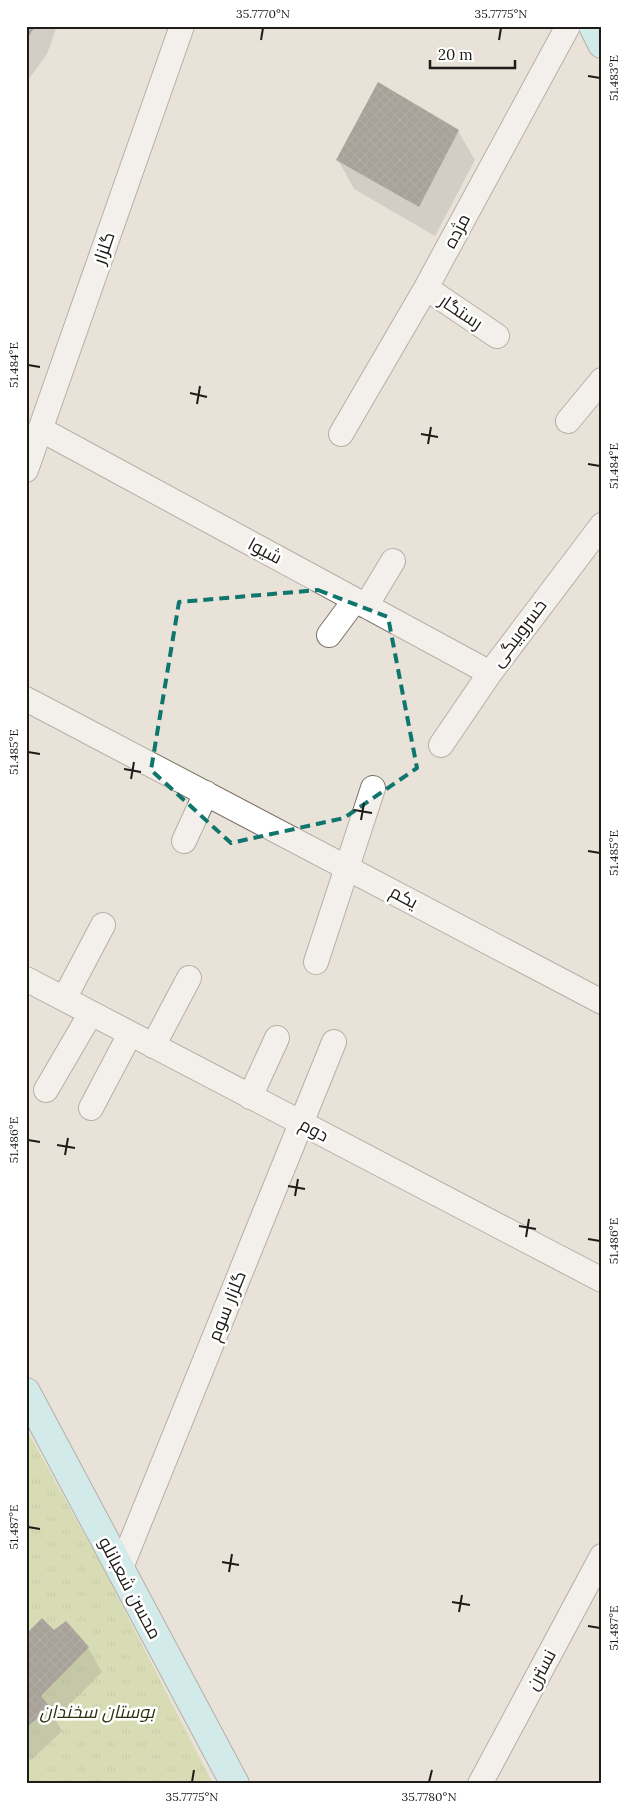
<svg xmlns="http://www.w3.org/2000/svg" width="628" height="1810" viewBox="0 0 628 1810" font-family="Lora,Cairo,serif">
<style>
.park{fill:url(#park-tufts)}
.shadow{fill:#0003}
.building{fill:url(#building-cross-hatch)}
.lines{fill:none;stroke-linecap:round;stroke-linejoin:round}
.street-casing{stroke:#787269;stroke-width:26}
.secondary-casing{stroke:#787269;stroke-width:30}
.street{stroke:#fff;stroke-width:24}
.secondary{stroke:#b7f5fe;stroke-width:28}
.marked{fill:none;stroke:#0f766e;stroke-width:4;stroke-dasharray:10 6;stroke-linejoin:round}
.ticks{fill:none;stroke:#1e1c18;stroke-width:2}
.labels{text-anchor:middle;stroke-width:5;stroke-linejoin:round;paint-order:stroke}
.street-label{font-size:18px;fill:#1e1c18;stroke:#fff}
.park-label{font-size:18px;font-style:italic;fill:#2b3311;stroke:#fff}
.neatline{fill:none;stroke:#1e1c18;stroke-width:2}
.ticks-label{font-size:12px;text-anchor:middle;fill:#1e1c18}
</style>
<defs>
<pattern id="park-tufts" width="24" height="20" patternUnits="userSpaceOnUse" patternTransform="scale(1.25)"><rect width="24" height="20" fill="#c1d487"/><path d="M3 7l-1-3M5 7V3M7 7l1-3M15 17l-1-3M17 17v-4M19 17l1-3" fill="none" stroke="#a5b574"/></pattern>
<pattern id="building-cross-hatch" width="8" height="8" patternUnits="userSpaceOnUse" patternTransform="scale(1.25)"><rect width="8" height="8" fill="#58524a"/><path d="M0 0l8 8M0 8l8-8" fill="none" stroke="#6c6760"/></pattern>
</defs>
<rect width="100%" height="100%" fill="#e9e2d9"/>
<path class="park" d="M 29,1434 L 106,1574 L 213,1784 L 26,1784 L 26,1437 Z"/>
<path class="shadow" d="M 26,26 L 57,26 L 47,54 L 26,83 Z
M 458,131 L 475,160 L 435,236 L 354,189 L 338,160 Z
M 66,1623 L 88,1648 L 102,1672 L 55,1719 L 62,1731 L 31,1760 L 26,1756 L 26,1635 L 54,1632 Z"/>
<path class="building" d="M 26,26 L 35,26 L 26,41 Z
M 378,82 L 459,130 L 419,207 L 336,160 Z
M 42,1618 L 54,1630 L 66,1621 L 89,1647 L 41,1696 L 50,1707 L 26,1728 L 26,1634 Z"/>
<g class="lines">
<defs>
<path id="street" d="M 426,288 L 497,336
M 568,421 L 602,380
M 40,429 L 490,673
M 341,434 L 426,288 L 568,26
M 26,470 L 182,26
M 366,606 L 393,561
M 329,635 L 355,600
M 26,699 L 602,1002
M 441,745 L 490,673 L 602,525
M 184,841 L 206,793
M 316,962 L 373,788
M 26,979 L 602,1280
M 64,999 L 103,925
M 153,1046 L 189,978
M 46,1090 L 91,1013
M 250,1097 L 277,1038
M 91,1108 L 130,1034
M 120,1570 L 334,1042
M 480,1784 L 602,1556"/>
<path id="secondary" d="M 593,26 L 602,44
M 26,1392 L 235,1784"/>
</defs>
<use href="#street" class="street-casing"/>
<use href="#secondary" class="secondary-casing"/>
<use href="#street" class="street"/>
<use href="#secondary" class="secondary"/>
</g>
<path d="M0 0H628V1810H0ZM 318,590 L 388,617 L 417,768 L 344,818 L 231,843 L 151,770 L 179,602 Z" fill="#e9e2d9" fill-opacity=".55" fill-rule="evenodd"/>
<path class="marked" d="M 318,590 L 388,617 L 417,768 L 344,818 L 231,843 L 151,770 L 179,602 Z"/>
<path class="ticks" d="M 261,40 L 263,28M 499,40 L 501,28M 588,76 L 600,78M 28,365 L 40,367M 190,393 L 207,397M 197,404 L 200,386M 421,434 L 438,437M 428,444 L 431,427M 588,464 L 600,466M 28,752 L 40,754M 124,769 L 141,772M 131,779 L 134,762M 354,810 L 372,813M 361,820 L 364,803M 588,851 L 600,853M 28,1140 L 40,1142M 57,1145 L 75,1148M 65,1155 L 68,1138M 288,1186 L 305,1189M 295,1196 L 298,1179M 519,1226 L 536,1229M 526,1237 L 529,1219M 588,1239 L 600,1241M 28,1527 L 40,1529M 222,1562 L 239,1565M 229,1572 L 232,1554M 452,1602 L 470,1605M 459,1612 L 462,1595M 588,1626 L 600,1628M 192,1782 L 194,1770M 429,1782 L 432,1770"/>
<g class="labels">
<g class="street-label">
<text transform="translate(457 231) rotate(-62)" y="6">مژده</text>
<text transform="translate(104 248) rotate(-71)" y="6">گلزار</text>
<text transform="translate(461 312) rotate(34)" y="6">رستگار</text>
<text transform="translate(265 551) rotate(28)" y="6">شیوا</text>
<text transform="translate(519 633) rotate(-53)" y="6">خسروبیگی</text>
<text transform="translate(404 897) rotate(28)" y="6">یکم</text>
<text transform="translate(314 1130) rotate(28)" y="6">دوم</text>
<text transform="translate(227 1306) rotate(-68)" y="6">گلزار سوم</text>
<text transform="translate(130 1588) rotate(62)" y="6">محسن شعبانلو</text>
<text transform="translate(541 1670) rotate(-62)" y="6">نسترن</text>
</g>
<g class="park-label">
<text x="97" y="1718">بوستان سخندان</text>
</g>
</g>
<rect width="628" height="1810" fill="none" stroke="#ffffff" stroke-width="55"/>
<path d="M430 60v8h85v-8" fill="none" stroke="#1e1c18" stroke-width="2.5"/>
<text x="438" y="60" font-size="15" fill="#1e1c18" stroke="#ffffff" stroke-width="4" paint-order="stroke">20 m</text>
<rect x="28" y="28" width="572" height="1754" class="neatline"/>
<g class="ticks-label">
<text x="263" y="18">35.7770°N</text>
<text x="501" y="18">35.7775°N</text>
<text transform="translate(614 78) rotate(-90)" y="4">51.483°E</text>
<text transform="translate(14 365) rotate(-90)" y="4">51.484°E</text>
<text transform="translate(614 466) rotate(-90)" y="4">51.484°E</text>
<text transform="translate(14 752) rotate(-90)" y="4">51.485°E</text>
<text transform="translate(614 853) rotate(-90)" y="4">51.485°E</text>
<text transform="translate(14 1140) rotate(-90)" y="4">51.486°E</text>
<text transform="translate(614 1241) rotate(-90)" y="4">51.486°E</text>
<text transform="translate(14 1527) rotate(-90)" y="4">51.487°E</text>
<text transform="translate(614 1628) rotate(-90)" y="4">51.487°E</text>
<text x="192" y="1801">35.7775°N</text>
<text x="429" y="1801">35.7780°N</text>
</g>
</svg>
